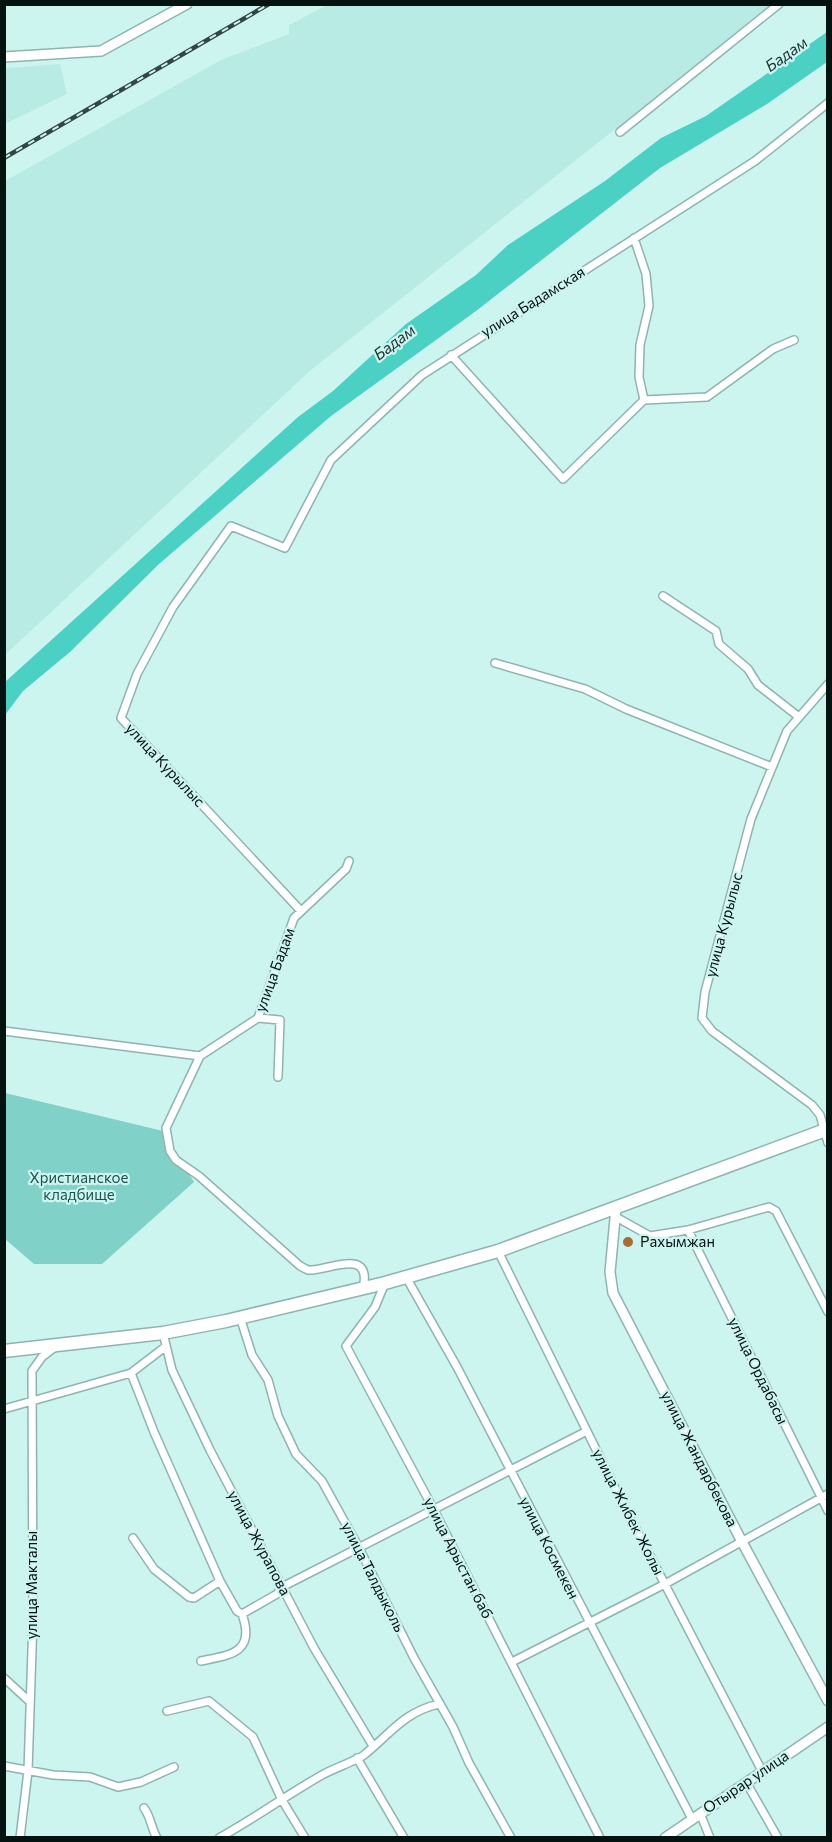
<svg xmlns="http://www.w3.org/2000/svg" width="832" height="1842" viewBox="0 0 832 1842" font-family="Commissioner,sans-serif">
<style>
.built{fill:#b9ebe5}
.green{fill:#80d1c8}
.water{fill:#4bd0c4}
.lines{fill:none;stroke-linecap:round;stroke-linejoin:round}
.street-casing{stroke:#8eb4b0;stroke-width:10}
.secondary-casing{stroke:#8eb4b0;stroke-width:12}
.highway-casing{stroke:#8eb4b0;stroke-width:15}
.street{stroke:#fff;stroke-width:7}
.secondary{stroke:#fff;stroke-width:9}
.highway{stroke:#fff;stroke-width:12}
.rail-casing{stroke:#324644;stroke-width:4.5}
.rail{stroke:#cdf5f0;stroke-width:2;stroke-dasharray:7;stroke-linecap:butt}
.poi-dot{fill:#a96b31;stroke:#cdf5f0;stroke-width:2}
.labels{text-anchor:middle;stroke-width:4.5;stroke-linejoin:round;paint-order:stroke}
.street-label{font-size:15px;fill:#041210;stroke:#cdf5f0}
.park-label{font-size:15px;fill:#1a534e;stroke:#cdf5f0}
.poi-label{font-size:15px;fill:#041210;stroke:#cdf5f0;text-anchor:start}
.water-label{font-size:16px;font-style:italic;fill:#1a312e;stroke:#cdf5f0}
</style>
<rect width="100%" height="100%" fill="#cdf5f0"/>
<path class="built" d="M 327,5 L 772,5 L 311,370 L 5,655 L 5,181 L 221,60 L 289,34 L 289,25 Z
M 60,64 L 67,94 L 5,124 L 5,68 Z"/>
<path class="green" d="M 5,1093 L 163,1131 L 194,1182 L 102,1264 L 34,1264 L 5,1239 Z"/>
<path class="water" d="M 827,32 L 827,62 L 767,104 L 660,168 L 476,311 L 331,416 L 159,564 L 70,652 L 23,691 L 5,715 L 5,682 L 298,417 L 333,391 L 406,324 L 476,275 L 508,245 L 605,181 L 661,138 L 706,116 Z"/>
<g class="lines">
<defs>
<path id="street" d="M 620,132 L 779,4
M 451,355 L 563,479 L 644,400 L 639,377 L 640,345 L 649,306 L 646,274 L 634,238
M 644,400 L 707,397 L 773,349 L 794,340
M 663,596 L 716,631 L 719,644 L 748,669 L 758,685 L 799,717
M 495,663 L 585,689 L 626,709 L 772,767
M 828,684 L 787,731 L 751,819 L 705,992 L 702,1018 L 712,1031 L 812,1105 L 820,1115 L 828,1143
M 301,911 L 121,718 L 137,674 L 173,607 L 231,526 L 285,548 L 331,460 L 422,375 L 755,161 L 828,103
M 258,1018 L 280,1020 L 278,1077
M 4,1031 L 200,1056 L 258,1018 L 294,918 L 346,869 L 349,861
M 200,1056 L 166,1128 L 170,1151 L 176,1160 L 199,1176 L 299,1265 C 302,1267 305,1269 308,1270 C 326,1272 373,1245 363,1289
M 616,1217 L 650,1236 L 688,1230 L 769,1207 L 776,1211 L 828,1312
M 688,1230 L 828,1511
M 498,1251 L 621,1500 L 762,1771
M 406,1277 L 457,1367 L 692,1819
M 385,1283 L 375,1307 L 346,1346 L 434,1510 L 600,1838
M 240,1317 L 252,1355 L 268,1380 L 278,1416 L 296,1454 L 322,1481 L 359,1548 L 414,1658 L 453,1727 L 469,1763 L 511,1838
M 163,1333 L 172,1370 L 210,1450 L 314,1648 L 373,1746
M 131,1373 L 165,1347
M 4,1409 L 131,1373 L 154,1432 L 220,1581
M 133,1538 L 154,1569 L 189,1597 L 194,1598 L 220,1581 L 237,1611 L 242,1614 L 277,1594 L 282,1587 L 587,1431
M 201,1661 C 230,1655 256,1653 242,1614
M 512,1662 L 665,1584 L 828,1494
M 4,1678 L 29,1701
M 167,1711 L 209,1701 L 253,1737 L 282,1800 L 305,1838
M 357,1758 L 404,1838
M 4,1766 L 53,1775 L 90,1777 L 118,1787 L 141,1782 L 174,1767
M 746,1782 L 778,1838
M 144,1808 C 151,1817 151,1828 157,1838
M 700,1813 L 710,1838
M 20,1838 L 28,1771 L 33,1619 L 32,1371 L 42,1357 L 55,1347
M 219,1838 C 255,1818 287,1795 322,1775 C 332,1769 358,1760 364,1755 C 391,1733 404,1712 439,1704"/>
<path id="secondary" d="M 4,57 L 101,51 L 187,4
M 616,1208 L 610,1272 L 613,1293 L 741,1540 L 828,1701
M 665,1838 L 828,1727"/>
<path id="highway" d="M 4,1351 L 163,1333 L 226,1321 L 385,1283 L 498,1251 L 828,1129"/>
</defs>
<use href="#street" class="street-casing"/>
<use href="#secondary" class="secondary-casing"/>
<use href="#highway" class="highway-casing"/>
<use href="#street" class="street"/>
<use href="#secondary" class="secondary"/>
<use href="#highway" class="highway"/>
<defs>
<path id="rail" d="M 4,158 L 269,4"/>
</defs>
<use href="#rail" class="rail-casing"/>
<use href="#rail" class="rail"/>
</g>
<circle class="poi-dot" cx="628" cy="1242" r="6"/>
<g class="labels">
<g class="street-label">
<text transform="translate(533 302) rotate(-32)" y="5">улица Бадамская</text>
<text transform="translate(165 765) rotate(47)" y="5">улица Курылыс</text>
<text transform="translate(724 925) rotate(-75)" y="5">улица Курылыс</text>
<text transform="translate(275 970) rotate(-70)" y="5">улица Бадам</text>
<text transform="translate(758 1371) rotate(64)" y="5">улица Ордабасы</text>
<text transform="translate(699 1459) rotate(63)" y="5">улица Жандарбекова</text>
<text transform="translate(628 1512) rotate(63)" y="5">улица Жибек Жолы</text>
<text transform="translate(259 1543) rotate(62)" y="5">улица Журапова</text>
<text transform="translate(549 1548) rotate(63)" y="5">улица Космекен</text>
<text transform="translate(458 1558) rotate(63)" y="5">улица Арыстан баб</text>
<text transform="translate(373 1577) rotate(63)" y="5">улица Талдыколь</text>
<text transform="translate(32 1585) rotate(-90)" y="5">улица Макталы</text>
<text transform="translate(746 1782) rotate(-34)" y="5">Отырар улица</text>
</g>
<g class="park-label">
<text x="79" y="1183">Христианское<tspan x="79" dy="17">кладбище</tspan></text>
</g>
<g class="poi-label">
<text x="640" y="1247">Рахымжан</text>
</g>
<g class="water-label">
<text transform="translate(786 54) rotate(-35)" y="6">Бадам</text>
<text transform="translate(394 342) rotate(-37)" y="6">Бадам</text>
</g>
</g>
<rect width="832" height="1842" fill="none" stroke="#041210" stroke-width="12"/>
</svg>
